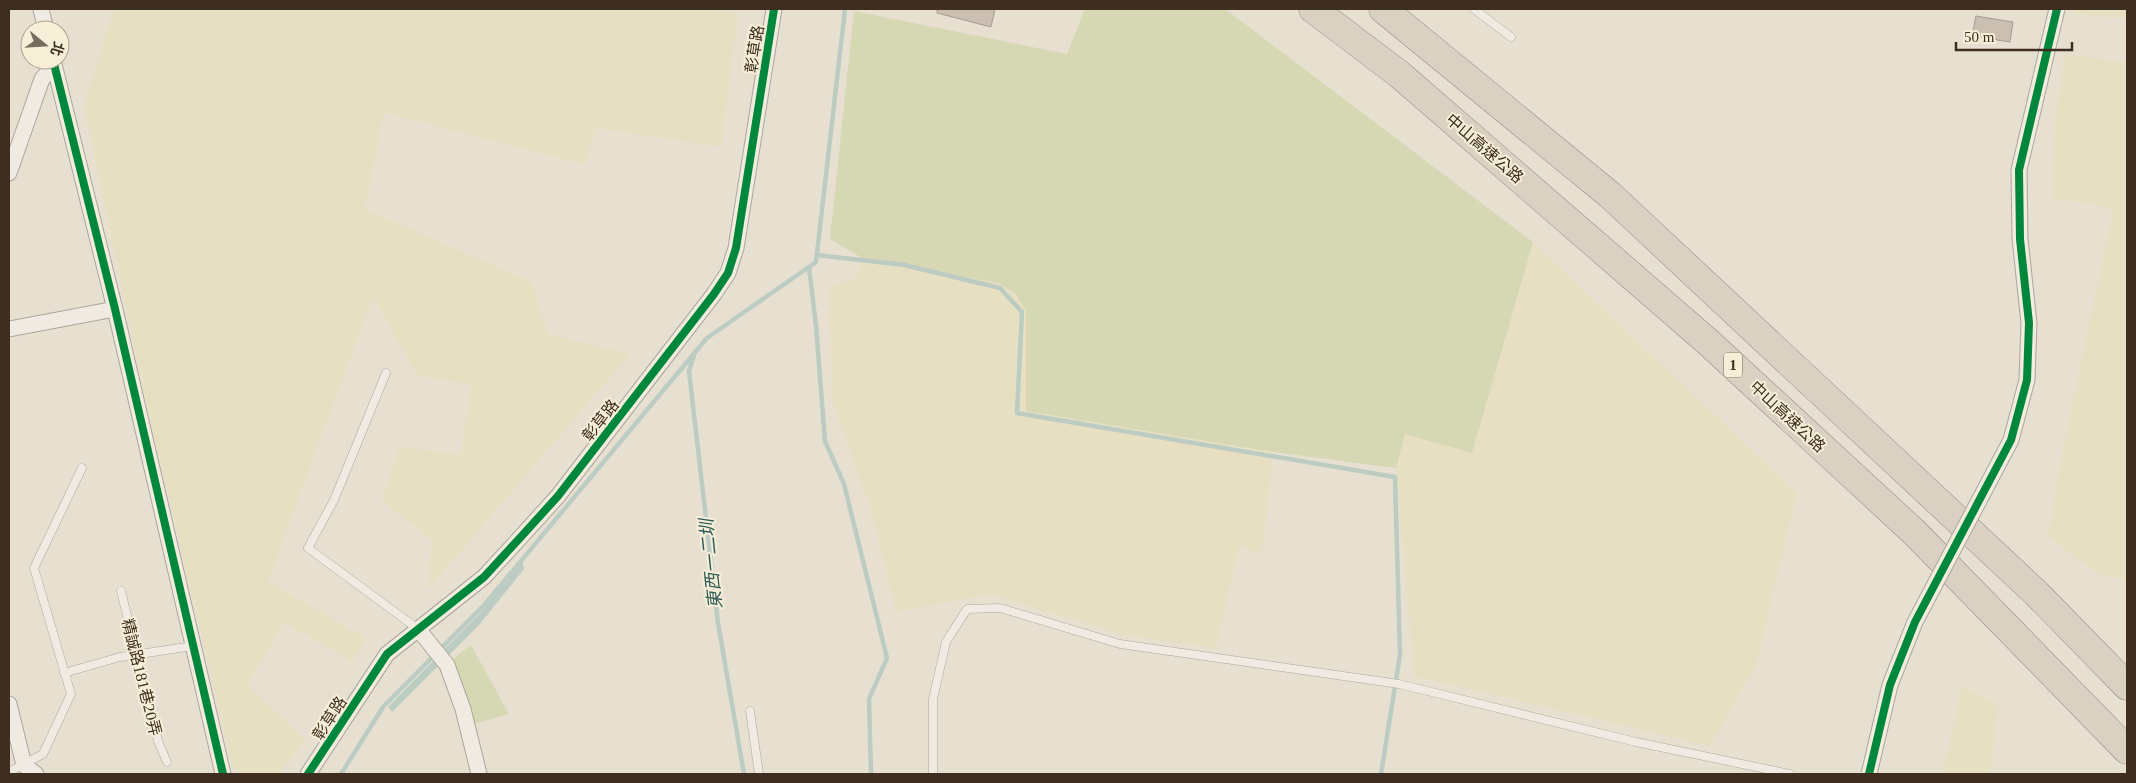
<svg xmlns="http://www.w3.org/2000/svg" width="2136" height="783" viewBox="0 0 2136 783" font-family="'Times New Roman','Noto Sans TC',serif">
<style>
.farmland{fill:#e6dfc2}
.green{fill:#d6d7b3}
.water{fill:#bcccc2}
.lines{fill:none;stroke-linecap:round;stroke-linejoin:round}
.stream{stroke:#bcccc2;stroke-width:4.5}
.building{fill:#cbbfb2;stroke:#a89c90}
.lane-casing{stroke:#ada599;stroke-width:9}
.street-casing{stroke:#ada599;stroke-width:17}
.highway-casing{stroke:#928b80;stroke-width:29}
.lane{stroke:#efebe3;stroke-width:8}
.street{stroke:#efebe3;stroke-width:15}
.highway{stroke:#dad1c2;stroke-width:28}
.street-bridge-casing{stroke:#ada599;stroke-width:17;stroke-linecap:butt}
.street-bridge{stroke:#efebe3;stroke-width:15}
.cycleway-casing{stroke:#f7eed8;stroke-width:11}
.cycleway{stroke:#00873e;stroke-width:8}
.labels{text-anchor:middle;stroke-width:4;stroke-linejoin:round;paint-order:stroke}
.shield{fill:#f7eed8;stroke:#756857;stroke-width:1}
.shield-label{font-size:15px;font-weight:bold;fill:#3d2e20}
.street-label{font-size:16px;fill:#3d2e20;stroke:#f7eed8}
.water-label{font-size:18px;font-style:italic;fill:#2f5d5a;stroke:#f7eed8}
</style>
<rect width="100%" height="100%" fill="#e7e0d1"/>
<path class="farmland" d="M 113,9 L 713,9 L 738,14 L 721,147 L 595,128 L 587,165 L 384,113 L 365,209 L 532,282 L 548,334 L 630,354 L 427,591 L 432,540 L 382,501 L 399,447 L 461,454 L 471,385 L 417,375 L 373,297 L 268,581 L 366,638 L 352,662 L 284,622 L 248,685 L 305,740 L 279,774 L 241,774 L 233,767 L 144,393 L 84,107 Z
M 2076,9 L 2127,9 L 2127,19 L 2075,14 Z
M 2064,54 L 2127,62 L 2127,580 L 2098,574 L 2048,537 L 2061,458 L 2113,208 L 2052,198 L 2055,124 Z
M 1533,242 L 1797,493 L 1756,666 L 1710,746 L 1414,676 L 1396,468 L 1405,434 L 1472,452 Z
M 862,258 L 998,283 L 1017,294 L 1026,311 L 1026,411 L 1273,452 L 1262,554 L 1239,547 L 1216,648 L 1120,634 L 991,594 L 896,612 L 870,507 L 833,405 L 828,287 L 856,278 Z
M 1962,686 L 1999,705 L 1990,774 L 1942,774 Z"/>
<path class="green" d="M 1085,9 L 1225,9 L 1533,242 L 1472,453 L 1405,434 L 1396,468 L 1273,452 L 1026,411 L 1026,311 L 1016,294 L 998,283 L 862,258 L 830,239 L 854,11 L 1067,54 Z
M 471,645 L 509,714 L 474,724 L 449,662 Z"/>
<path class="water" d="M 523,562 L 524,569 L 479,625 L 392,712 L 388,707 L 479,614 Z"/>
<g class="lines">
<path class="stream" d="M 817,255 L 904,265 L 1000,288 L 1022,312 L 1017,413 L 1395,477 L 1400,655 L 1381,774
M 809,267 L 816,326 L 825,441 L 844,484 L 887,658 L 869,699 L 871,774
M 694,355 L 689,371 L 718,623 L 744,774
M 341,774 L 383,707 L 485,604 L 707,338 L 816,262 L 845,9"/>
</g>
<path class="building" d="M 937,9 L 995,9 L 991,27 L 937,13 Z
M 1976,16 L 2013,22 L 2010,42 L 1972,36 Z"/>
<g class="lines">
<defs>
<path id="lane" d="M 1474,9 L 1511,37
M 386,373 L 334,500 L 308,548 L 418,629
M 121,591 L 158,741 L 167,762
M 64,673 L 120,657 L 193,646
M 750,711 L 759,774
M 9,772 L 43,754 L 71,694 L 34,568 L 82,468
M 933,774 L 933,699 L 946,642 L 967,609 L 1000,608 L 1120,644 L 1399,684 L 1636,742 L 1790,774"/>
<path id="street" d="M 41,9 L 46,30
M 53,60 L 115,309 L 223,774
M 2043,68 L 2057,9
M 9,173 L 42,79 L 54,65
M 9,329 L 115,309
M 418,629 L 447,665 L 463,709 L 479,774
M 9,704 L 24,765 L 36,774
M 308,774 L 387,654 L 484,577 L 519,539 L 558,496 L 714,294 L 728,273 L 736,248 L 774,9"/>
<path id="highway" d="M 1313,9 L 1399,74 L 1708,342 L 1915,533 L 2127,750
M 1383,9 L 1610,195 L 2037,594 L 2127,686"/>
</defs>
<use href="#lane" class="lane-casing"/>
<use href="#street" class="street-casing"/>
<use href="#highway" class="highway-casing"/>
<use href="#lane" class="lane"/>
<use href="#street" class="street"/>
<use href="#highway" class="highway"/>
<defs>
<path id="street-bridge" d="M 1869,774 L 1890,685 L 1915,622 L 2011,440 L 2027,380 L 2029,323 L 2020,239 L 2019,170 L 2043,68"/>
</defs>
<use href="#street-bridge" class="street-bridge-casing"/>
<use href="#street-bridge" class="street-bridge"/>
<defs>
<path id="cycleway" d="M 53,60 L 115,309 L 223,774
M 308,774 L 387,654 L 484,577 L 519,539 L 558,496 L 714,294 L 728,273 L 736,248 L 774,9
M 1869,774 L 1890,685 L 1915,622 L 2011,440 L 2027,380 L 2029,323 L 2020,239 L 2019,170 L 2057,9"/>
</defs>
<use href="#cycleway" class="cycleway-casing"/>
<use href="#cycleway" class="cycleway"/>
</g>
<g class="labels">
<rect class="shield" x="1724" y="352.5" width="18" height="25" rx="4"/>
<g class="shield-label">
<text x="1733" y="370">1</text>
</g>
<g class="street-label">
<text transform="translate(754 49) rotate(-81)" y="6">彰草路</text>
<text transform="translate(1485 148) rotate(41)" y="6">中山高速公路</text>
<text transform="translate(1788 416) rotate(43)" y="6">中山高速公路</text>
<text transform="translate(600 420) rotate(-52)" y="6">彰草路</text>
<text transform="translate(142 677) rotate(76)" y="6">精誠路181巷20弄</text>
<text transform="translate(329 718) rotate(-57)" y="6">彰草路</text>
</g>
<g class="water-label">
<text transform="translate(711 564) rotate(-96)" y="6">東西一二圳</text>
</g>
</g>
<rect width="2136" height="783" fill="none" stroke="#3d2e20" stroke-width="20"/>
<g transform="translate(45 45) rotate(108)"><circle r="24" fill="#f7eed8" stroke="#ada18e"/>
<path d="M0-4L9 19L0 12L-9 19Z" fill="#786c5e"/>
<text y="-8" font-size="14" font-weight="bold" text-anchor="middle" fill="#3d2e20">北</text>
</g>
<path d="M1956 42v8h116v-8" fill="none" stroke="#3d2e20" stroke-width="2.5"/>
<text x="1964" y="42" font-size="15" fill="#3d2e20" stroke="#f7eed8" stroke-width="4" paint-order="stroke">50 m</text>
</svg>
